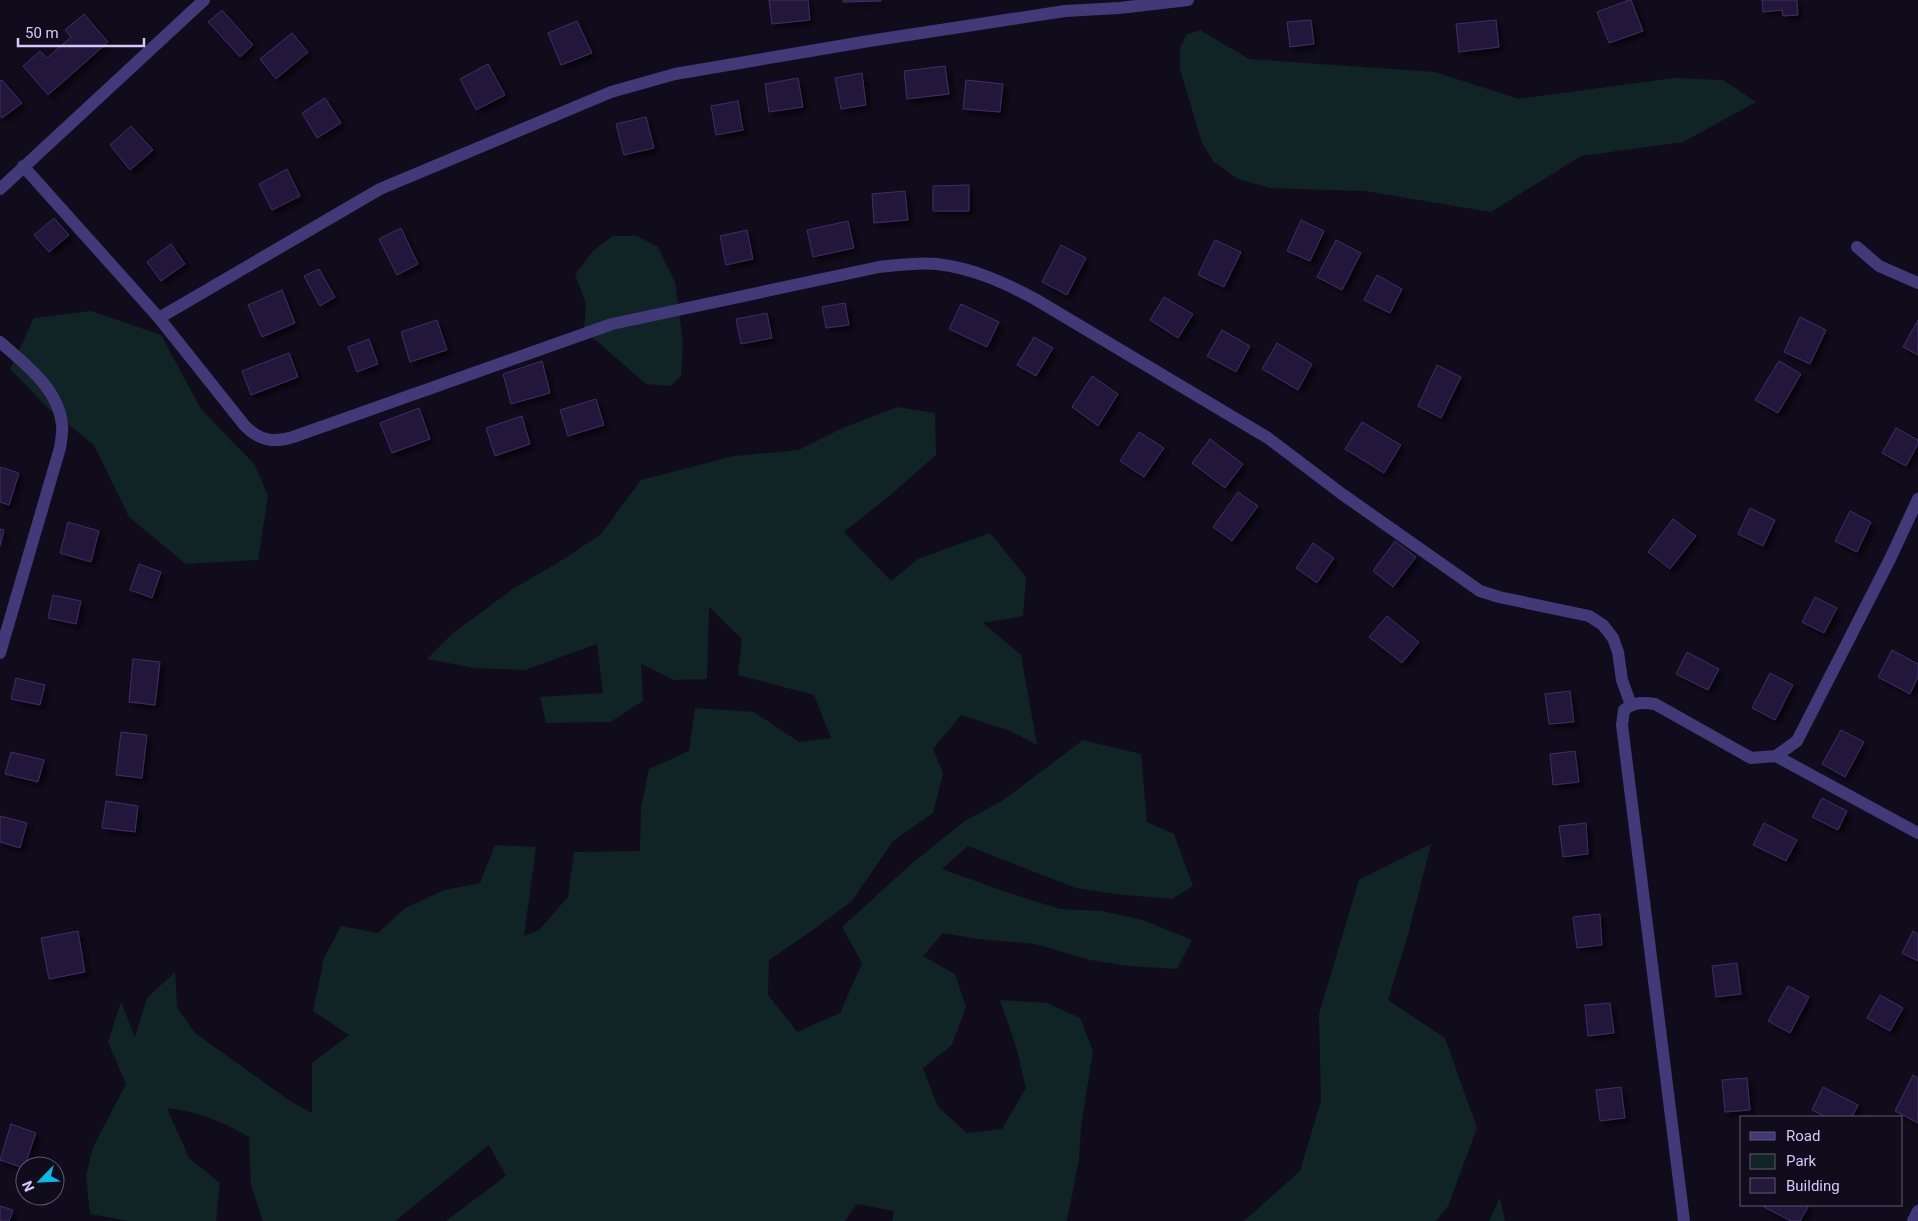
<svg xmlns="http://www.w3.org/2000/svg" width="1918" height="1221" viewBox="0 0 1918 1221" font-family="Roboto,sans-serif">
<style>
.green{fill:#102425}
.building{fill:#24193b;stroke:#3e2d66;filter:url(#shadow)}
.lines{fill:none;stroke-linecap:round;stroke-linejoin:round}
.street{stroke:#423978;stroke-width:12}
</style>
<defs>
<filter id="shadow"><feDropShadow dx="4.5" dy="4.5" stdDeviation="2.5" flood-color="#0009"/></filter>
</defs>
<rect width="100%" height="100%" fill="#100c1c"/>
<path class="green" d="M 1200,30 L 1249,59 L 1435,72 L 1519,99 L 1674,78 L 1723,80 L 1756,102 L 1683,142 L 1581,156 L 1491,212 L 1365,191 L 1270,188 L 1238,179 L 1214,162 L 1202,143 L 1180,69 L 1180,49 L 1186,35 Z
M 613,236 L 637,236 L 658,247 L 675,282 L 683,343 L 681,376 L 670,386 L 646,384 L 584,330 L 586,304 L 575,274 L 594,250 Z
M 91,311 L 161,335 L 201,409 L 255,465 L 268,496 L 258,560 L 186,564 L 129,517 L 94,445 L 49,409 L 10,369 L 34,318 Z
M 898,407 L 935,413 L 936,455 L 887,498 L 844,532 L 891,581 L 918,559 L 990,533 L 1026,577 L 1023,616 L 983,623 L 1021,655 L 1037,745 L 1010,731 L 961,715 L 933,749 L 943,773 L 933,813 L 893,841 L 852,901 L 813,930 L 769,960 L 768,995 L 797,1032 L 840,1013 L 862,963 L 842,927 L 910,865 L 966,820 L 1002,801 L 1083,740 L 1141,754 L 1147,822 L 1174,834 L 1193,886 L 1172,899 L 1115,894 L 1076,888 L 968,846 L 942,869 L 1009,893 L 1060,909 L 1101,911 L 1143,920 L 1192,940 L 1177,969 L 1129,966 L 1090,960 L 1035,944 L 979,939 L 943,933 L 923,956 L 955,974 L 966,1007 L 952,1045 L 923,1068 L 938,1107 L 967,1133 L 1002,1129 L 1026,1088 L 1015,1043 L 1000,1000 L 1047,1003 L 1080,1018 L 1093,1051 L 1081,1126 L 1079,1159 L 1068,1216 L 1066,1221 L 892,1221 L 894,1211 L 857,1204 L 845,1221 L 446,1221 L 506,1176 L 489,1145 L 395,1221 L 263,1221 L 251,1185 L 249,1137 C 223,1122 197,1111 167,1108 L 189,1158 L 220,1183 L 216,1221 L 129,1221 L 90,1214 L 86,1176 L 93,1147 L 126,1084 L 108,1042 L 121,1002 L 135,1037 L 147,998 L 175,972 L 177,1007 L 195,1033 L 290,1101 L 312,1113 L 312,1063 L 349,1035 L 313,1011 L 324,958 L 341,926 L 378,933 L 405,908 L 445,890 L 480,883 L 495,845 L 536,847 L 524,936 L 539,930 L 568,897 L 574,852 L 640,851 L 641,808 L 649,769 L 689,751 L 695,708 L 754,712 L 799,742 L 831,738 L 814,695 L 738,675 L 742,639 L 709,607 L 707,679 L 674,680 L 641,664 L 643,701 L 610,722 L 546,723 L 540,697 L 603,693 L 597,644 L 525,670 L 474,668 L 427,659 L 453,633 L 513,589 L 567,557 L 601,534 L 641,480 L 734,456 L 799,450 L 845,427 Z
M 1431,844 L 1408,935 L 1388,1000 L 1445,1038 L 1477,1128 L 1448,1206 L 1436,1221 L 1244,1221 L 1300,1171 L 1321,1101 L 1319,1014 L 1359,880 Z
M 1500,1198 L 1505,1221 L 1489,1221 Z"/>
<path class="building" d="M 769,0 L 808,0 L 810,20 L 772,24 Z
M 843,0 L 881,0 L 881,1 L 843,2 Z
M 1629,0 L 1631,0 L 1643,31 L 1609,43 L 1597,12 Z
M 1762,0 L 1797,0 L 1798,15 L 1783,16 L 1782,10 L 1763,12 Z
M 222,10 L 253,45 L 240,57 L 208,22 Z
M 84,14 L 108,42 L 48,95 L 23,66 L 40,51 L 47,58 L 71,37 L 65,30 Z
M 1311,20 L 1314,44 L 1290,47 L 1287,22 Z
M 1496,20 L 1499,47 L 1459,52 L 1456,24 Z
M 577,21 L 592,53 L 561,65 L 548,33 Z
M 292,33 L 308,52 L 276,79 L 260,59 Z
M 488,64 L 505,95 L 476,110 L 460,79 Z
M 945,66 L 949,94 L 907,99 L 904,71 Z
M 862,73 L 866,105 L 841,109 L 835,78 Z
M 798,78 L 803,107 L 769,112 L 765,84 Z
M 2,80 L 22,103 L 2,118 L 0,115 L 0,81 Z
M 966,80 L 1003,84 L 1000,112 L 963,109 Z
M 325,98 L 341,123 L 317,138 L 302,113 Z
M 738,101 L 743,130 L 716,135 L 711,106 Z
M 646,117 L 654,148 L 624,155 L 616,124 Z
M 131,126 L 153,150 L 130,170 L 110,145 Z
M 287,169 L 300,196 L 272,210 L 259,184 Z
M 969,185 L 969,211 L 933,211 L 933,186 Z
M 905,191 L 908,220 L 874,223 L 872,194 Z
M 54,218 L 69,235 L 49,252 L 34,235 Z
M 1301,220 L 1324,231 L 1310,261 L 1287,251 Z
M 848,221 L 854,248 L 813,257 L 807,230 Z
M 401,228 L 418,264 L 397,275 L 379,239 Z
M 747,230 L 753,259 L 726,265 L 720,236 Z
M 1215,240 L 1241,252 L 1224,287 L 1198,275 Z
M 1336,240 L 1361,253 L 1342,290 L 1317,277 Z
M 171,244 L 185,264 L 161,281 L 147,262 Z
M 1061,245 L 1086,258 L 1067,295 L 1042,282 Z
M 319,269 L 335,297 L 320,306 L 304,276 Z
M 1377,275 L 1402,289 L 1390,313 L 1364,300 Z
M 282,290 L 295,323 L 262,337 L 248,305 Z
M 1164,297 L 1193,314 L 1178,338 L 1150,320 Z
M 845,303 L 849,325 L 826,328 L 822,307 Z
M 961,304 L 999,322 L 987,347 L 949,329 Z
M 767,313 L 772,338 L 741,344 L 736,319 Z
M 1800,317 L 1826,330 L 1810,364 L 1784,352 Z
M 437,320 L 447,350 L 410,362 L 401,332 Z
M 1918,320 L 1918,355 L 1903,347 Z
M 1222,330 L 1250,346 L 1236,372 L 1207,356 Z
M 1034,337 L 1053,348 L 1036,376 L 1017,365 Z
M 369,339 L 378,364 L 357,372 L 348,347 Z
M 1277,343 L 1312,364 L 1298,390 L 1262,369 Z
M 289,353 L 298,377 L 251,395 L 242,371 Z
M 542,361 L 550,393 L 511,404 L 503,374 Z
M 1779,361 L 1801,374 L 1778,413 L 1755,400 Z
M 1437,365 L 1461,377 L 1441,418 L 1418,406 Z
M 1092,376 L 1118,394 L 1098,426 L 1072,407 Z
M 596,399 L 604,425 L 568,436 L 560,410 Z
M 419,408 L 430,439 L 392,453 L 380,423 Z
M 522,416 L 530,444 L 495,456 L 486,428 Z
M 1362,422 L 1401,445 L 1384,473 L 1345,449 Z
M 1896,428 L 1918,440 L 1918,444 L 1906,466 L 1882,453 Z
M 1139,432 L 1164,448 L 1144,477 L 1120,461 Z
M 1210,439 L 1243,464 L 1225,488 L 1192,463 Z
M 0,467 L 19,473 L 9,505 L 0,502 Z
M 1238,492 L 1258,506 L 1232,541 L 1213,527 Z
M 1750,508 L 1775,520 L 1763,546 L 1738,534 Z
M 1850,511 L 1871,522 L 1857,552 L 1835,541 Z
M 1673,519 L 1696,536 L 1670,569 L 1648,552 Z
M 68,522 L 99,531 L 91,562 L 60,553 Z
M 0,529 L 4,530 L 0,546 Z
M 1395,541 L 1416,557 L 1393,587 L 1373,571 Z
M 1313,543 L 1334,558 L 1317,583 L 1296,568 Z
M 139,564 L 161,572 L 152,598 L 130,590 Z
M 53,595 L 81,601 L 76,624 L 48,618 Z
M 1815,597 L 1837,608 L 1824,633 L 1802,622 Z
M 1387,616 L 1419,642 L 1402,663 L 1369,637 Z
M 1892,650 L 1918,664 L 1918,677 L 1910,694 L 1878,677 Z
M 1687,652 L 1719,669 L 1708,690 L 1676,674 Z
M 133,659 L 160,662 L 155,705 L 129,702 Z
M 1770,673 L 1793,685 L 1775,720 L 1752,708 Z
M 16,678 L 45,685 L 40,705 L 11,699 Z
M 1570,691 L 1574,722 L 1549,724 L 1545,694 Z
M 1841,730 L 1864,742 L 1845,777 L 1822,764 Z
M 121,732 L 147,735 L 142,778 L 116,775 Z
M 1575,751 L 1579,782 L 1553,785 L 1550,754 Z
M 11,752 L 44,760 L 38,782 L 5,774 Z
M 1822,798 L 1847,811 L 1838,830 L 1812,817 Z
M 106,801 L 138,806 L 135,832 L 102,828 Z
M 0,816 L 27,823 L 20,848 L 0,842 Z
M 1586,823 L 1588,854 L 1563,857 L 1559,826 Z
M 1764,823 L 1797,840 L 1786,861 L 1753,845 Z
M 1600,914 L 1602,945 L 1577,948 L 1573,917 Z
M 78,931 L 85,972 L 49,979 L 41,938 Z
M 1913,931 L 1918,934 L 1918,961 L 1902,953 Z
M 1737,963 L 1741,994 L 1716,997 L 1712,966 Z
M 1788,986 L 1809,997 L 1790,1033 L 1768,1021 Z
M 1880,995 L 1903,1008 L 1890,1031 L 1867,1018 Z
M 1610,1003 L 1614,1033 L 1588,1036 L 1585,1005 Z
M 1913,1075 L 1918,1078 L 1918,1123 L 1895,1111 Z
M 1747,1078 L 1750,1110 L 1725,1112 L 1722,1080 Z
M 1621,1087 L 1625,1118 L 1600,1121 L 1596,1090 Z
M 1823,1087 L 1858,1105 L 1852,1117 L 1826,1117 L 1812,1110 Z
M 11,1124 L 36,1133 L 24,1168 L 0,1160 Z
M 1765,1205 L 1809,1205 L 1800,1221 L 1791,1221 L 1764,1207 Z
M 0,1206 L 13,1210 L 9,1221 L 0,1221 Z"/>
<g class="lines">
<path class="street" d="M 23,166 L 159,318 L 245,426 C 260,441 274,443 293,437 L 612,324 L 879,267 C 898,265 918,262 937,264 C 973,268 1005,283 1035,299 L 1268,438 L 1342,494 L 1480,591 L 1499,597 L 1589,616 L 1603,625 L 1613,638 L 1618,652 L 1622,680 L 1631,705
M 0,189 L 204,0
M 1857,247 L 1879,266 L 1918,283
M 159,318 L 380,189 L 611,92 L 675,74 L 869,41 L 1065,11 L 1119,8 L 1188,0
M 0,342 C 25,364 59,389 62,425 C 63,432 61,441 60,448 L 0,653
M 1776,756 L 1918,833
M 1684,1221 L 1622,725 L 1624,710 C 1634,702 1643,702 1655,704 L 1751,758 L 1776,756 L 1797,741 L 1890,559 L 1918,499
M 1913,1221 L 1918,1211"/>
</g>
<rect x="1740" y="1116" width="162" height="90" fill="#100c1c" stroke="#5e5876"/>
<rect x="1750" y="1132" width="25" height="8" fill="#423978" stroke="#5e5876"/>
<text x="1786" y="1141" font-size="15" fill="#d4c9fc">Road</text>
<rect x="1750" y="1154" width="25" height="15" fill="#102425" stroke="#5e5876"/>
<text x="1786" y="1166" font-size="15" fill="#d4c9fc">Park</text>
<rect x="1750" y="1178" width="25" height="15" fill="#24193b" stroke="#5e5876"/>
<text x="1786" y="1191" font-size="15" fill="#d4c9fc">Building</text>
<g transform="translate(40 1181) rotate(246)"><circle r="24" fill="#100c1c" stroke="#5e5876"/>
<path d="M0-4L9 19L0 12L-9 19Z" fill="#0cb9e5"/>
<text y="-8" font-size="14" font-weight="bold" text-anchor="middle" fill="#d4c9fc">N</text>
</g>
<path d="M18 38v8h126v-8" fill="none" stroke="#d4c9fc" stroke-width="2.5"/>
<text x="25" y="38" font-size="15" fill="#d4c9fc" stroke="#100c1c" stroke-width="4" paint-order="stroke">50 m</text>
</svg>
